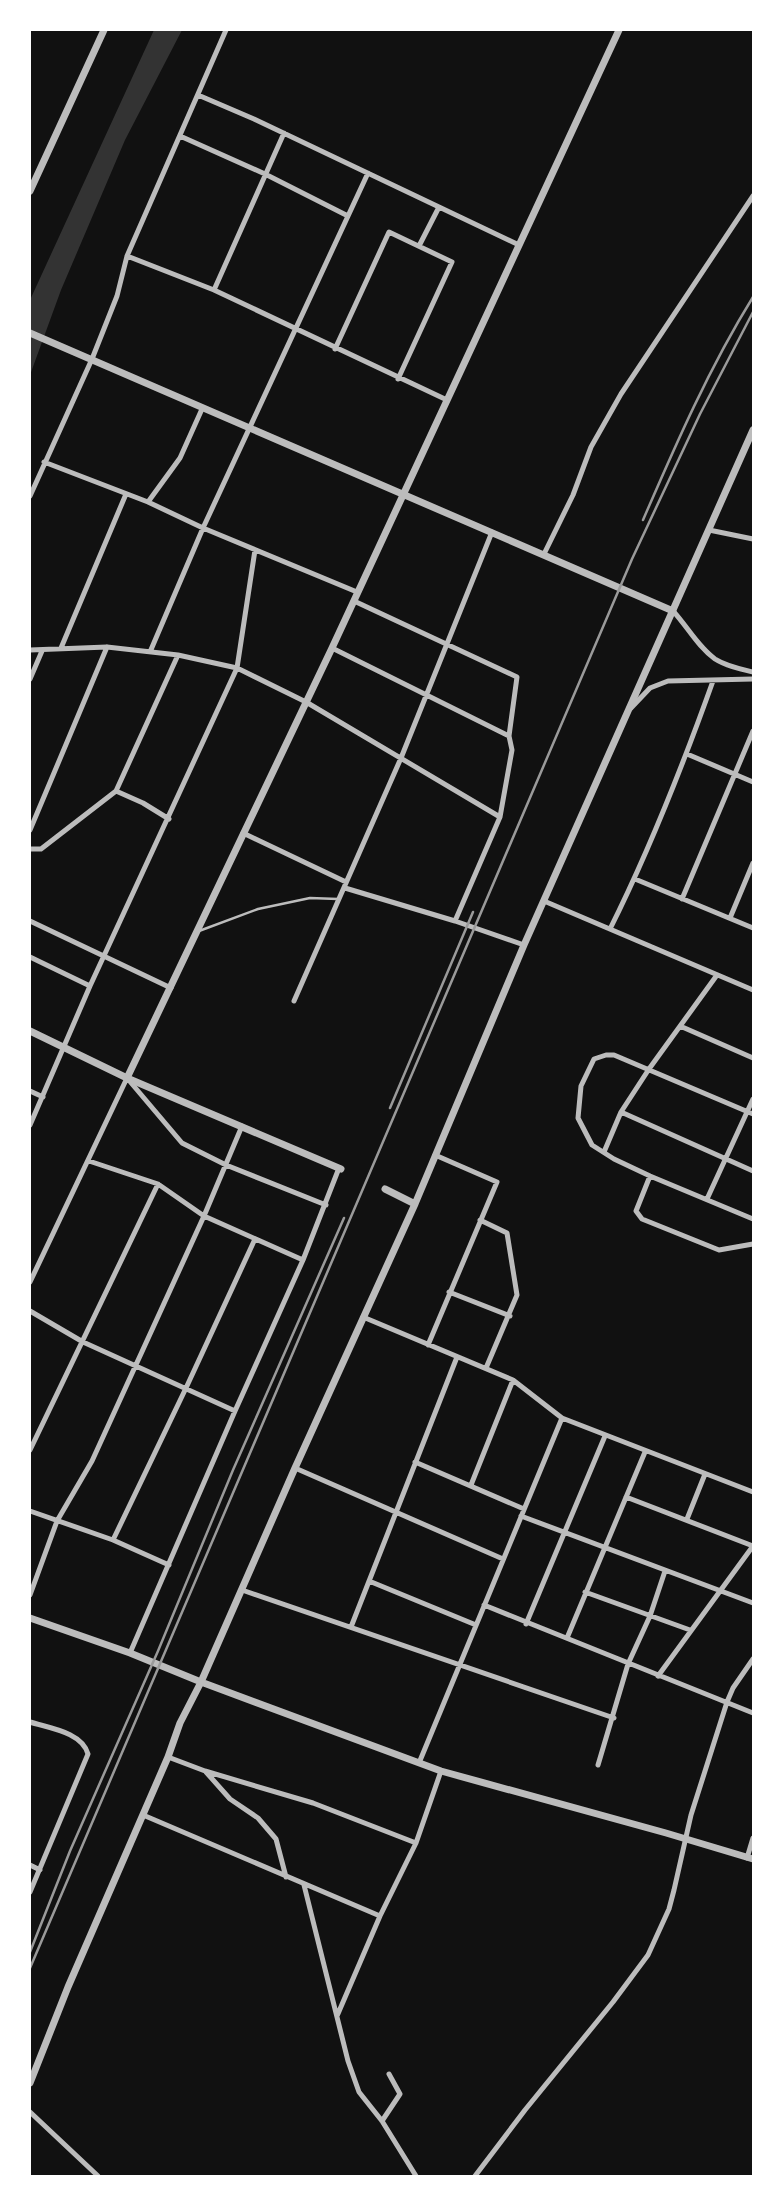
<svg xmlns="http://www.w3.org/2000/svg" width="783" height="2206" viewBox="0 0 783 2206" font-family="Barlow,sans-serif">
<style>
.water{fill:#333}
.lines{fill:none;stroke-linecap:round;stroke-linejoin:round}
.service{stroke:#bcbcbc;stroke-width:2.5}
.minor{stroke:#bcbcbc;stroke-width:5}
.tertiary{stroke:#bcbcbc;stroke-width:7}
.rail{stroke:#9a9a9a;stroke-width:2.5}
</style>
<rect width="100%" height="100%" fill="#111"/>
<path class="water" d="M 154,30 L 182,30 L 125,140 L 61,290 L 30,375 L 30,300 Z"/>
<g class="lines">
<path class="service" d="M 199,931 L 258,909 L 310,898 L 338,899"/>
<path class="minor" d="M 198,95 L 254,119 L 519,245
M 180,136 L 265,174 L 348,216
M 419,246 L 439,207
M 127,256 L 214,290 L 447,400
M 214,290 L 284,133
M 335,349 L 389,232 L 452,262 L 398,379
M 44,462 L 148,502 L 203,528 L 357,592
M 30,496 L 92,359 L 117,296 L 127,256 L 226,30
M 148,502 L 180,458 L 202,409
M 709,530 L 753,539
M 544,554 L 573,495 L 591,447 L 621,394 L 753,196
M 354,601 L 517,677 L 509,736 L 512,750 L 500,817 L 455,921
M 673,611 C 687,626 698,647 715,659 C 726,666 740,669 753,672
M 61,648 L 126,494
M 332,648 L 509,736
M 30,650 L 107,647 L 178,655 L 237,668 L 306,702 L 500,817
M 150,652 L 203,528 L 368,173
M 30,679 L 42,651
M 631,708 L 650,688 L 668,681 L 753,679
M 687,754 L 753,782
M 116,791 L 143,803 L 169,819
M 30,830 L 107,647
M 243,833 L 346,882
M 30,849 L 41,849 L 116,791 L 178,655
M 635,879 L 753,928
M 345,888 L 455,921 L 524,945
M 682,899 L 753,731
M 544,901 L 753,990
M 730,918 L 753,863
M 30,921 L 171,988
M 610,929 C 650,849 683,765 713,681
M 30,957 L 90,986
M 294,1001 L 401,758 L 492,532
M 680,1026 L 753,1058
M 30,1091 L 43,1097
M 621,1112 L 753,1171
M 753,1114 L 614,1055 L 606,1055 L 594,1059 L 581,1086 L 578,1118 L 592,1145 L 614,1159 L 650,1176 L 753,1219
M 30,1125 L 90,986 L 237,668 L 255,550
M 604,1152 L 621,1112 L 649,1069 L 717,975
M 89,1161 L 158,1184 L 204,1216 L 303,1260
M 650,1176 L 636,1211 L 642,1219 L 719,1250 L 753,1244
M 707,1199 L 753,1099
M 480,1220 L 507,1233 L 517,1295 L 486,1368
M 30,1282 L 127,1078 L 182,1143 L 226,1165 L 326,1205
M 449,1292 L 510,1316
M 30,1311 L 83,1342 L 235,1411
M 363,1317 L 513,1380 L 562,1418 L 753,1492
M 428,1345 L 497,1182 L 435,1155
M 30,1450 L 158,1184
M 415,1462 L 524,1509
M 295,1468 L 503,1559
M 471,1485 L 513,1380
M 626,1497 L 753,1546
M 30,1511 L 113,1540 L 169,1565
M 521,1516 L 753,1603
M 687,1519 L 705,1474
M 113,1540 L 186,1388 L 255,1239
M 369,1581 L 476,1625
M 242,1590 L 614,1718
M 585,1592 L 690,1630
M 30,1595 L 57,1521 L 92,1461 L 204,1216 L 242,1126
M 484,1605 L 753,1713
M 526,1624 L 605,1436
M 351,1627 L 457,1357
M 567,1638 L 645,1452
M 130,1653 L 235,1411 L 303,1260 L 339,1168
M 658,1676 L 753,1546
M 30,1722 C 49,1728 82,1732 88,1754 L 30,1892
M 168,1757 L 205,1771 L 313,1803 L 416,1843
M 419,1763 L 562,1418
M 598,1765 L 628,1664 L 650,1616 L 665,1571
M 206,1772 L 230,1799 L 258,1818 L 276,1839 L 286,1877
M 143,1815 L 380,1916
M 747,1858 L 753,1838
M 30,1865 L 40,1870
M 304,1885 L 348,2061 L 359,2092 L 382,2121 L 416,2176
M 337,2016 L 380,1916 L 416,1843 L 441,1771
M 30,2112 L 98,2176
M 382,2121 L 400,2094 L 389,2074
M 475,2176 L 525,2110 L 613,2002 L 648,1955 L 669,1909 L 674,1890 L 691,1815 L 727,1702 L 733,1688 L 753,1659"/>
<path class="tertiary" d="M 30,191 L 104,30
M 30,333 L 673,611
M 30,1031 L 127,1078 L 341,1169
M 127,1078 L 332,648 L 619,30
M 385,1189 L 415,1204
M 30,1618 L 130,1653 L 201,1682 L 441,1771 L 666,1833 L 753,1859
M 30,2083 L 68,1987 L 168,1757 L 180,1723 L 201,1682 L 295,1468 L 415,1204 L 524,945 L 753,430"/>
<path class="rail" d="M 643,520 C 676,444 709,368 753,297
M 390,1108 L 473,912
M 30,1952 L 70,1851 L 158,1651 L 233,1470 L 344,1218
M 30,1968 L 632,559 L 700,414 L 753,312"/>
</g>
<rect width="783" height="2206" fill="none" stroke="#ffffff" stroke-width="62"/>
</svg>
